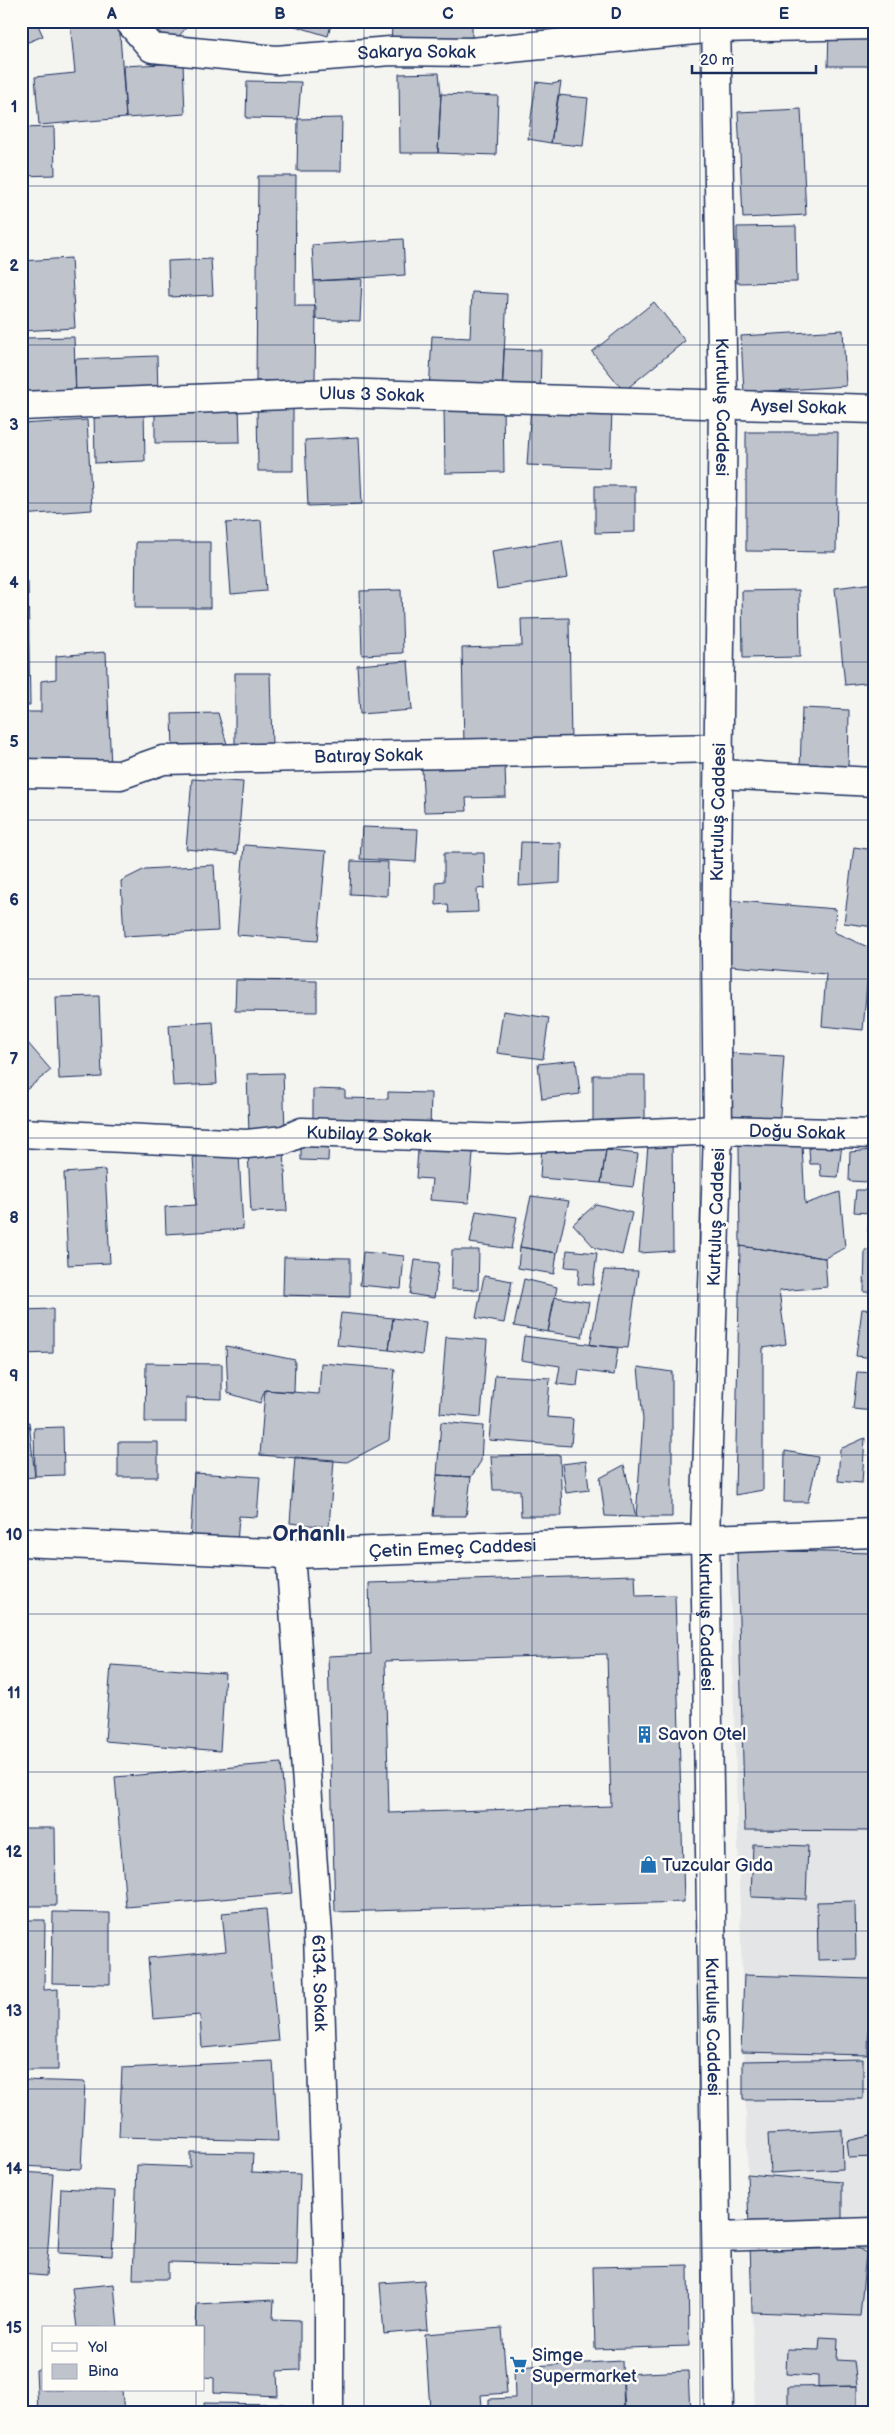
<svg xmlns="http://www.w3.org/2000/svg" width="895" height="2434" viewBox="0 0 895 2434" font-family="'Balsamiq Sans',sans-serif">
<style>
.built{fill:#e4e5e6}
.building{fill:#bfc3cc;stroke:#1b2f5e;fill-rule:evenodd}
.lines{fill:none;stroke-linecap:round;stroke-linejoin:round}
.street-casing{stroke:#1b2f5e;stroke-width:31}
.secondary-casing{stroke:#1b2f5e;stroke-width:31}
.primary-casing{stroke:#1b2f5e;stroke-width:31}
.street{stroke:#fdfcf7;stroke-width:28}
.secondary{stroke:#fdfcf7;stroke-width:28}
.primary{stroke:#fdfcf7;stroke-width:28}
.grid{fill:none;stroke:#1b2f5e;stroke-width:1;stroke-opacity:0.55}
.labels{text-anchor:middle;stroke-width:5;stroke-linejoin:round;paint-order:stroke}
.street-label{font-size:18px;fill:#1b2f5e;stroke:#fdfcf7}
.poi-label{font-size:18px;fill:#1b2f5e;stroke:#fdfcf7;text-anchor:start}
.district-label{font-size:22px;font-weight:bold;fill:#1b2f5e;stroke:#fdfcf7}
.neatline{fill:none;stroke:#1b2f5e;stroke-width:2}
.grid-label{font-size:16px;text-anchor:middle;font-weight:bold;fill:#1b2f5e}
</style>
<rect width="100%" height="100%" fill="#f4f4f1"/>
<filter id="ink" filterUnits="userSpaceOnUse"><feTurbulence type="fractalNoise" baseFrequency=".02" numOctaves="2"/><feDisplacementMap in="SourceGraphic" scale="10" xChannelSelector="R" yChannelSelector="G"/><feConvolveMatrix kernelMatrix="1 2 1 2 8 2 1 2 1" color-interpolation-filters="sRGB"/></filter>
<g filter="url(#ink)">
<path class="built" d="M 729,1541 L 874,1541 L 874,2413 L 755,2413 Z"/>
<path class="building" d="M 21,21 L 36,21 L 43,36 L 21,45 Z
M 84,21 L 119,21 L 126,118 L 39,125 L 35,77 L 75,73 L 70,22 Z
M 148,21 L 192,21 L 172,44 Z
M 279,21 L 332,21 L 328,36 Z
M 392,21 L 472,21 L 472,52 L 391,51 Z
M 535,21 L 577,21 L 537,29 Z
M 829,29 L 874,30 L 873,66 L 828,66 Z
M 183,63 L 185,114 L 126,118 L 123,66 Z
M 439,73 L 441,94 L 438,153 L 400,153 L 399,74 Z
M 247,81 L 301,82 L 298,119 L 246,118 Z
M 536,82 L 552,84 L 561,82 L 551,143 L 528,139 Z
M 441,94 L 498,96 L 496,155 L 438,153 Z
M 558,95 L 588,98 L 583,146 L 551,143 Z
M 801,109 L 806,215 L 743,218 L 738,112 Z
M 342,118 L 341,171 L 297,171 L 298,119 Z
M 54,127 L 55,175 L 21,176 L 21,128 Z
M 258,176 L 296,176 L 295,306 L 316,306 L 315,381 L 256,381 Z
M 796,226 L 797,282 L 737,283 L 737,227 Z
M 403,239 L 405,275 L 314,281 L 312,245 Z
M 71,258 L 75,328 L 21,331 L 21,261 Z
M 211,259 L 213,295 L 169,297 L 168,261 Z
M 362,279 L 360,321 L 315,319 L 314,281 Z
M 472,292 L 507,294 L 502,395 L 429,392 L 432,336 L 470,338 Z
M 654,302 L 685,341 L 624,391 L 592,352 Z
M 843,330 L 846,386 L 744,393 L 741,336 Z
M 74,337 L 76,399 L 25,400 L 25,338 Z
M 504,349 L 541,350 L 540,396 L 502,395 Z
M 157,356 L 158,396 L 76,399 L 75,359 Z
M 293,403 L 293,471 L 258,471 L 257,404 Z
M 503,404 L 504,472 L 445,473 L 444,406 Z
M 239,405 L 240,442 L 155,443 L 155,406 Z
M 531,406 L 612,409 L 610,468 L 527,465 Z
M 144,410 L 145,461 L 95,463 L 94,412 Z
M 87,420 L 92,510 L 21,515 L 21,424 Z
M 746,432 L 838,432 L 836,552 L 746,551 Z
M 359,437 L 362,504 L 308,506 L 305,440 Z
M 595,486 L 635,486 L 635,532 L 595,533 Z
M 261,520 L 266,591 L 231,594 L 226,523 Z
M 562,540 L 568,578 L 497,589 L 492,551 Z
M 136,542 L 210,542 L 210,608 L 135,608 Z
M 21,582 L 28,582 L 30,705 L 21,705 Z
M 874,583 L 874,682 L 845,685 L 835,588 Z
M 401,590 L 403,653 L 362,655 L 360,591 Z
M 799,590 L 800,657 L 743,658 L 742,591 Z
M 569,618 L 571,744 L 464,746 L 462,648 L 522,646 L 521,619 Z
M 106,652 L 111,768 L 21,768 L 21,712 L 41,712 L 41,681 L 56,679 L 56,656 Z
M 408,661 L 412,710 L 360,714 L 357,665 Z
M 235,673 L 270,673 L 272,746 L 235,747 Z
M 802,708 L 849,710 L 848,773 L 800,771 Z
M 218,713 L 229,751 L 173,752 L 172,714 Z
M 505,766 L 506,797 L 466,798 L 467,811 L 424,812 L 422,769 Z
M 192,779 L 243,782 L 237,854 L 186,849 Z
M 362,827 L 418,829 L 416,862 L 360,859 Z
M 521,842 L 561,843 L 560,883 L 519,886 Z
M 244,845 L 326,851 L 318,941 L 237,935 Z
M 854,847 L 874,850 L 874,927 L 844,923 Z
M 444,853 L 484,853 L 485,888 L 477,889 L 478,912 L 449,913 L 448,904 L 436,905 L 436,882 L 444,881 Z
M 351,861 L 388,862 L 387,896 L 350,894 Z
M 214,865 L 218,931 L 124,936 L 121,881 L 145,869 Z
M 725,900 L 836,909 L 834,932 L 870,948 L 863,1030 L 822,1026 L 826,974 L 720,965 Z
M 236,980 L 317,981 L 317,1012 L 235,1011 Z
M 99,996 L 102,1077 L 59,1079 L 56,997 Z
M 503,1011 L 549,1018 L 543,1059 L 497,1053 Z
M 213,1022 L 217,1084 L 173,1086 L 169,1025 Z
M 21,1035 L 51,1070 L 21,1094 Z
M 729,1053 L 784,1056 L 779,1128 L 724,1124 Z
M 870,1054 L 874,1054 L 874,1122 L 868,1121 Z
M 576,1060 L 580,1094 L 542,1099 L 538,1064 Z
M 283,1073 L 285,1131 L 249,1133 L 247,1074 Z
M 593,1075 L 645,1075 L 645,1127 L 593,1127 Z
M 313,1089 L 345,1090 L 345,1098 L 388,1099 L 388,1092 L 431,1093 L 430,1132 L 313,1130 Z
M 672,1132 L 673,1251 L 639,1253 L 649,1133 Z
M 301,1135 L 329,1136 L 328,1161 L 301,1160 Z
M 419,1137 L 474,1141 L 469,1203 L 430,1200 L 432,1179 L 416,1178 Z
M 542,1144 L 606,1150 L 601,1183 L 540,1178 Z
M 842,1144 L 838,1177 L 821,1176 L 820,1164 L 810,1164 L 809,1148 Z
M 739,1145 L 802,1145 L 805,1204 L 840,1192 L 845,1248 L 825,1258 L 740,1246 Z
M 284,1150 L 287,1211 L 251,1212 L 248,1152 Z
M 606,1150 L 638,1154 L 633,1187 L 601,1183 Z
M 874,1150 L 868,1182 L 849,1181 L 850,1152 Z
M 239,1154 L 243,1229 L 166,1234 L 165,1207 L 196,1205 L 193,1157 Z
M 105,1170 L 110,1263 L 68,1265 L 64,1173 Z
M 856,1190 L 874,1190 L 874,1232 L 868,1232 L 869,1213 L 854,1212 Z
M 531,1196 L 569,1201 L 557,1253 L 520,1247 Z
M 596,1204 L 632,1213 L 622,1255 L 595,1248 L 573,1224 Z
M 476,1211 L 517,1217 L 511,1249 L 470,1243 Z
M 740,1246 L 825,1258 L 827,1287 L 779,1291 L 786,1344 L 763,1348 L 763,1490 L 735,1495 Z
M 520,1247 L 557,1253 L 554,1274 L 518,1268 Z
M 452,1250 L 479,1250 L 478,1290 L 451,1289 Z
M 567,1250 L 597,1253 L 593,1285 L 578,1284 L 579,1268 L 565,1267 Z
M 865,1250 L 874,1250 L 874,1292 L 864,1292 Z
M 363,1252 L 404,1256 L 401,1289 L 360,1285 Z
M 284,1257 L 350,1258 L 350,1297 L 283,1295 Z
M 415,1260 L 439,1263 L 434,1298 L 410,1294 Z
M 604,1270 L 638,1271 L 628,1348 L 590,1345 Z
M 484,1276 L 512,1281 L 504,1323 L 476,1318 Z
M 524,1279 L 557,1287 L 548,1332 L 514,1326 Z
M 554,1297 L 589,1302 L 582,1337 L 548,1332 Z
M 53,1309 L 53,1353 L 21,1354 L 21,1310 Z
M 862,1309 L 874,1310 L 874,1358 L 856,1356 Z
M 341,1313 L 393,1318 L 389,1350 L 337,1345 Z
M 393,1318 L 426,1322 L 422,1355 L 389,1350 Z
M 524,1336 L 618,1348 L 614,1375 L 579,1370 L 577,1386 L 557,1384 L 560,1366 L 521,1360 Z
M 446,1337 L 487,1340 L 481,1417 L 440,1413 Z
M 226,1346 L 295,1360 L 294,1392 L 265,1390 L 260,1403 L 228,1393 Z
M 146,1363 L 222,1364 L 222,1399 L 186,1398 L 186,1422 L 145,1422 Z
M 321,1363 L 395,1369 L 389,1440 L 347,1462 L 260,1455 L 265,1390 L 319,1394 Z
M 638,1367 L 672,1372 L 672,1517 L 636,1517 L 643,1420 Z
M 857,1372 L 874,1373 L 874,1411 L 853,1409 Z
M 495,1375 L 550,1378 L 547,1417 L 573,1419 L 571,1446 L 489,1440 Z
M 29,1422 L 35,1477 L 21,1478 L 21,1423 Z
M 441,1422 L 483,1426 L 481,1461 L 471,1477 L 437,1475 Z
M 63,1427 L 64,1475 L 35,1476 L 34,1428 Z
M 865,1438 L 862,1483 L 838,1481 L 840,1449 Z
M 118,1442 L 158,1442 L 158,1477 L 118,1477 Z
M 785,1451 L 818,1457 L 808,1502 L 784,1502 Z
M 560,1455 L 562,1516 L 521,1516 L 520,1490 L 493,1490 L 491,1456 Z
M 295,1457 L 334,1460 L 329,1527 L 290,1523 Z
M 586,1461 L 589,1490 L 566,1493 L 562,1464 Z
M 624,1465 L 636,1517 L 605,1516 L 600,1478 Z
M 194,1473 L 260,1477 L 257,1517 L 239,1516 L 237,1545 L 190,1542 Z
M 437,1475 L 471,1477 L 466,1516 L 433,1516 Z
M 737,1550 L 874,1553 L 874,1831 L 745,1830 Z
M 635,1575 L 636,1596 L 675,1595 L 684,1902 L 335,1912 L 328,1656 L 371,1654 L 369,1583 ZM 607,1654 L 611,1806 L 389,1813 L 385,1661 Z
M 111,1665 L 225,1673 L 220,1751 L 105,1741 Z
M 281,1763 L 292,1893 L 126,1907 L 115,1777 Z
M 21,1828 L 55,1828 L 56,1906 L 21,1906 Z
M 753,1844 L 808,1846 L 806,1899 L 751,1897 Z
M 855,1901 L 856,1959 L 818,1960 L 817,1902 Z
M 266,1909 L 278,2041 L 202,2048 L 200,2015 L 153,2019 L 148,1958 L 226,1951 L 222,1913 Z
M 53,1912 L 110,1913 L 110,1984 L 52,1983 Z
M 21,1920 L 45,1920 L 44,1990 L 58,1989 L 58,2070 L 21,2070 Z
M 744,1975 L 870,1979 L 868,2055 L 741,2052 Z
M 863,2059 L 863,2099 L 743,2100 L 743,2061 Z
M 273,2061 L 278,2141 L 119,2137 L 122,2068 Z
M 21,2080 L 85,2082 L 81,2169 L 21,2166 Z
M 842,2130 L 843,2169 L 770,2173 L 768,2134 Z
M 874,2135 L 874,2157 L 849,2158 L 847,2141 Z
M 190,2152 L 253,2153 L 252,2172 L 300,2174 L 297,2265 L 168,2262 L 168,2279 L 133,2279 L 137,2165 L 190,2167 Z
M 21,2172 L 53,2174 L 46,2276 L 21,2274 Z
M 747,2174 L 842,2182 L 842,2222 L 749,2226 Z
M 61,2188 L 115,2191 L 112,2256 L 58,2253 Z
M 843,2239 L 866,2253 L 860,2316 L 752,2312 L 750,2243 Z
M 688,2265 L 689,2346 L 595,2349 L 593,2267 Z
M 424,2280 L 428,2330 L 384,2334 L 380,2283 Z
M 114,2284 L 118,2328 L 77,2328 L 72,2288 Z
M 274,2300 L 273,2319 L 300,2320 L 300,2370 L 277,2371 L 278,2396 L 214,2393 L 214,2378 L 204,2377 L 204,2328 L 196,2328 L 197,2304 Z
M 502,2328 L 507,2393 L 481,2395 L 482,2406 L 430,2410 L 425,2334 Z
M 820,2337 L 838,2338 L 837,2360 L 854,2361 L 857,2386 L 818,2387 L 818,2376 L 786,2374 L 787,2349 L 819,2350 Z
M 622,2361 L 624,2413 L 474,2413 L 474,2410 L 489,2409 L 489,2399 L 515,2398 L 514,2367 Z
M 44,2369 L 44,2390 L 122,2390 L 124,2413 L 38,2413 L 36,2370 Z
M 688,2371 L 690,2413 L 625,2413 L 623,2374 Z
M 857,2386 L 857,2413 L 788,2413 L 788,2387 Z
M 204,2403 L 284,2404 L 284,2413 L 205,2413 Z"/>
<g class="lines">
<defs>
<g id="street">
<path id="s1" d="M 129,21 L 152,48 L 276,60 L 391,51 L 472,52 L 716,28 L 874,25"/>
<path id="s2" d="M 21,406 L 334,393 L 874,409"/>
<path id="s3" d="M 21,773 L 120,775 L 163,760 L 719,748"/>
<path d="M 719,774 L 874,782"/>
<path id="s4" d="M 21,1133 L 247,1144 L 284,1140 L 302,1132 L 508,1139 L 718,1130"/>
<path id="s5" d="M 21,1542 L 290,1554 L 874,1533"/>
<path id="s6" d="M 290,1554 L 318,1934 L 329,2281 L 329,2413"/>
<path d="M 717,2237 L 874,2232"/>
</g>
<g id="secondary">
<path id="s7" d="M 718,1130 L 874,1134"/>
</g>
<g id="primary">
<path id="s8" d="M 716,21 L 723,403 L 716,954 L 718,1130 L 705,1538 L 719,2413"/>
</g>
</defs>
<use href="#street" class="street-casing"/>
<use href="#secondary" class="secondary-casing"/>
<use href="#primary" class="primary-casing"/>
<use href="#street" class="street"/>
<use href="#secondary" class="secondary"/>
<use href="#primary" class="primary"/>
</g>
</g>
<path class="grid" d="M 196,21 L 196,2328M 364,21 L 364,2413M 532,21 L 532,2413M 700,21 L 700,2413M 21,186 L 874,186M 21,345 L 874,345M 21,503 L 874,503M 21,662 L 874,662M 21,820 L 874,820M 21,979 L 874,979M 21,1138 L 874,1138M 21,1296 L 874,1296M 21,1455 L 874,1455M 21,1614 L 874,1614M 21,1772 L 874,1772M 21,1931 L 874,1931M 21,2089 L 874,2089M 21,2248 L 874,2248M 196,2390 L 196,2413"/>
<defs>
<symbol id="building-bare" viewBox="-9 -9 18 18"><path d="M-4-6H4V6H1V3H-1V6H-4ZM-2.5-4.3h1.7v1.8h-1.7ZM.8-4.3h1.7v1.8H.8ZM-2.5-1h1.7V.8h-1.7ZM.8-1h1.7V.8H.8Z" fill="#1f6fb2" stroke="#fdfcf7" stroke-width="2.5" paint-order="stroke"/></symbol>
<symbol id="shop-bare" viewBox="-9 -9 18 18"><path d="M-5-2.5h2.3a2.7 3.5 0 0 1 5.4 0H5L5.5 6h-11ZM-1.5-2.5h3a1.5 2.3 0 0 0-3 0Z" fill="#1f6fb2" stroke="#fdfcf7" stroke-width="2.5" paint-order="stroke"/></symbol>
<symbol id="supermarket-bare" viewBox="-9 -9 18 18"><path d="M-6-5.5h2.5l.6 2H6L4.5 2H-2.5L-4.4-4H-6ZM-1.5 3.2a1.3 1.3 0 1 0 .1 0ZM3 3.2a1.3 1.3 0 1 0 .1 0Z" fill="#1f6fb2" stroke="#fdfcf7" stroke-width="2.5" paint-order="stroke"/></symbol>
</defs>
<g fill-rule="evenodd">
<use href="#building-bare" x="632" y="1722" width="25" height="25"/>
<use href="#shop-bare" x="636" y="1852" width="25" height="25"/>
<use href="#supermarket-bare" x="506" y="2352" width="25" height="25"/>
</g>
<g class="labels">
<g class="street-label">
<text dy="6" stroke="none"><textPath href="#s1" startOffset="301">Sakarya Sokak</textPath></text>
<text dy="6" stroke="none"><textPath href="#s2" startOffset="351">Ulus 3 Sokak</textPath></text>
<text dy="6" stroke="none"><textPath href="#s2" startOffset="778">Aysel Sokak</textPath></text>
<text dy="6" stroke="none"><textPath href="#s8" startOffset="386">Kurtuluş Caddesi</textPath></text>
<text dy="6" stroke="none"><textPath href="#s3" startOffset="350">Batıray Sokak</textPath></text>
<text transform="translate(718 812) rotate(-89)" y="6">Kurtuluş Caddesi</text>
<text dy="6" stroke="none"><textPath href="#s7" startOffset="79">Doğu Sokak</textPath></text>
<text dy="6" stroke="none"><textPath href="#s4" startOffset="350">Kubilay 2 Sokak</textPath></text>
<text transform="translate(716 1217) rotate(-88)" y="6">Kurtuluş Caddesi</text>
<text dy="6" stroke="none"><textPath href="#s5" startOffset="432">Çetin Emeç Caddesi</textPath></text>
<text dy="6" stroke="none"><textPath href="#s8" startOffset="1601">Kurtuluş Caddesi</textPath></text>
<text dy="6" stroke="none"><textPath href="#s6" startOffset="430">6134. Sokak</textPath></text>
<text dy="6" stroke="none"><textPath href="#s8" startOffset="2006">Kurtuluş Caddesi</textPath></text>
</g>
<g class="poi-label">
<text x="658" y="1740">Savon Otel</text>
<text x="662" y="1871">Tuzcular Gıda</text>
<text x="532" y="2361">Simge<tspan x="532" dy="21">Supermarket</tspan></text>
</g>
<g class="district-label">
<text x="309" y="1541">Orhanlı</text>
</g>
</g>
<rect width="895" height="2434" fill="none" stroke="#fdfcf7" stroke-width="55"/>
<rect x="42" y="2326" width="162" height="65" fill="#fdfcf7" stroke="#a3aaba"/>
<rect x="52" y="2343" width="25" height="8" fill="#fdfcf7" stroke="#a3aaba"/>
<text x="88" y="2352" font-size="15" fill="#1b2f5e">Yol</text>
<rect x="52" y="2364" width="25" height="15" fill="#bfc3cc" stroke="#a3aaba"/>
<text x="88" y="2376" font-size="15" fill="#1b2f5e">Bina</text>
<path d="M692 65v8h124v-8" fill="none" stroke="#1b2f5e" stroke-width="2.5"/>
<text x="700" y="65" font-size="15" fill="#1b2f5e" stroke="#fdfcf7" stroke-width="4" paint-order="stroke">20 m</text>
<rect x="28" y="28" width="840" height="2378" class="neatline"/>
<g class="grid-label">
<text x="112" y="19">A</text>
<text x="280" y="19">B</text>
<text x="448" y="19">C</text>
<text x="616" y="19">D</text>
<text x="784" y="19">E</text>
<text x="14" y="112">1</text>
<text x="14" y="271">2</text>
<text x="14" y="430">3</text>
<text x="14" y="588">4</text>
<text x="14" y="747">5</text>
<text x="14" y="905">6</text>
<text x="14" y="1064">7</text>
<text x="14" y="1223">8</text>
<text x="14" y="1381">9</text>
<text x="14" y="1540">10</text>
<text x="14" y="1698">11</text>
<text x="14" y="1857">12</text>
<text x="14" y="2016">13</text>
<text x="14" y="2174">14</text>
<text x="14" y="2333">15</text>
</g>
</svg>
